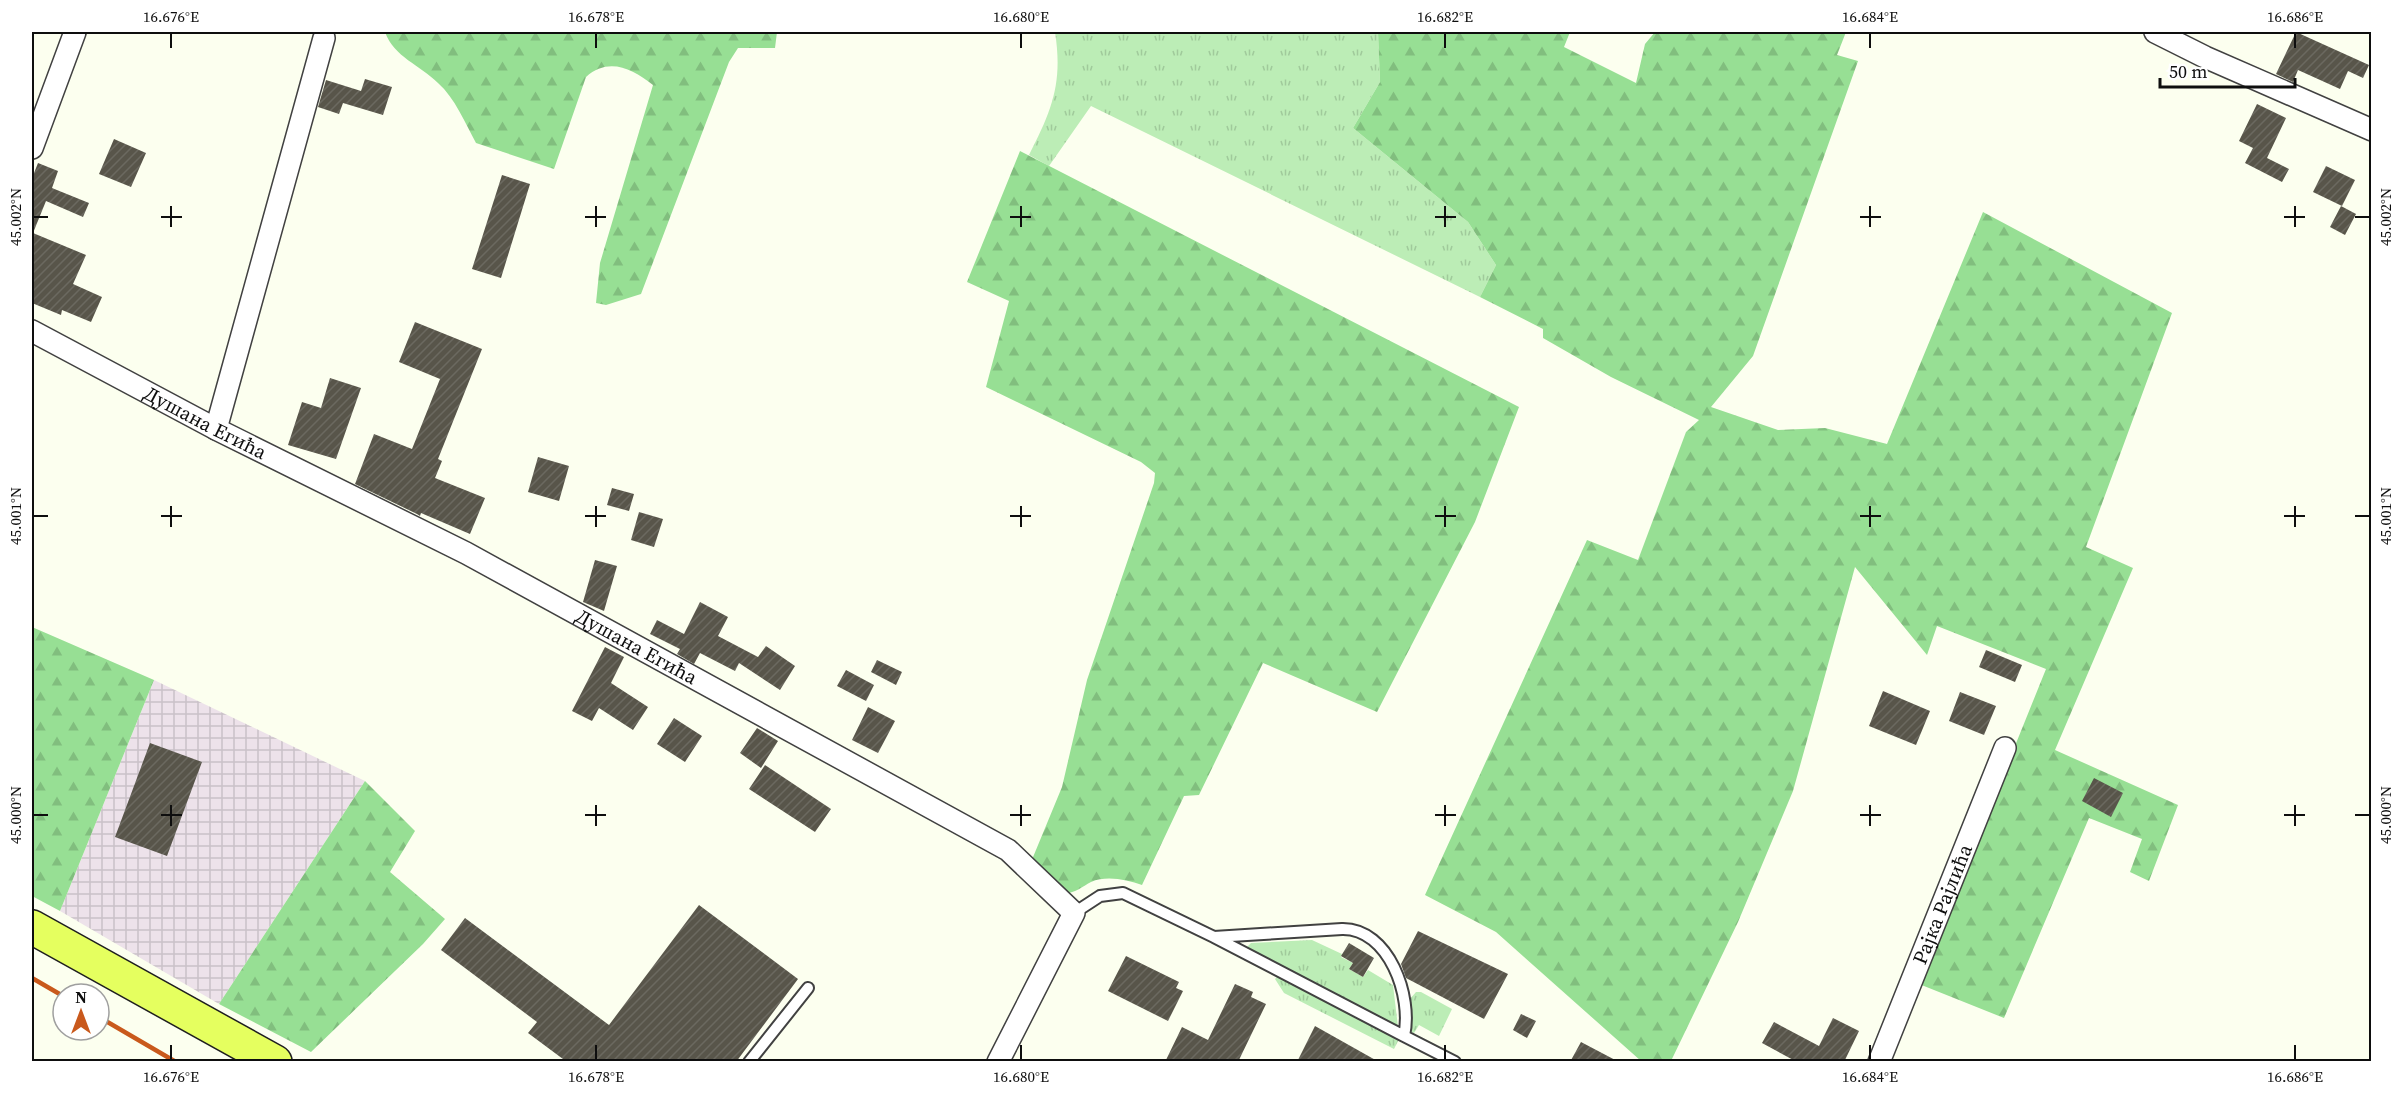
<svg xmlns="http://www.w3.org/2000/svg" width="2403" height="1093" viewBox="0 0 2403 1093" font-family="'Source Serif 4',serif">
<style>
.industrial{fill:url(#industrial-grid)}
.grass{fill:url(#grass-tufts)}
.forest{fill:url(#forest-firs)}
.building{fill:url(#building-hatch)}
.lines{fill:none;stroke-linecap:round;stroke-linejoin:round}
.lane-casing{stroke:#414141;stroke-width:14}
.street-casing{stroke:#414141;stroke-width:24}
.primary-casing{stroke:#1f1f1f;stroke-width:36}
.lane{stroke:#fff;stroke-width:10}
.street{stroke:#fff;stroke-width:21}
.primary{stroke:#e5ff5f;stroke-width:33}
.rail{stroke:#c9591c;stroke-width:4.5}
.ticks{fill:none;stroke:#0e0e0e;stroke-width:2}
.labels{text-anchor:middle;stroke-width:6;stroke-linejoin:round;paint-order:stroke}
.street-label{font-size:20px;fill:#0e0e0e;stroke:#fff}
.neatline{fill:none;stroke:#0e0e0e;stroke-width:2}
.ticks-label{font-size:15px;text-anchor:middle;fill:#0e0e0e}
</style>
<defs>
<pattern id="industrial-grid" width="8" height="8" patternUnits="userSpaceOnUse" patternTransform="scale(1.5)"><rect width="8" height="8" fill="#ede2ea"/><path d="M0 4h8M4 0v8" fill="none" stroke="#cac1c8"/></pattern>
<pattern id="grass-tufts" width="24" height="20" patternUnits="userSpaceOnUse" patternTransform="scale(1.5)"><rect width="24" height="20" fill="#bcedb6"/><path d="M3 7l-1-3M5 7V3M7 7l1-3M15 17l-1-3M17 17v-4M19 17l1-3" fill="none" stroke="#a0ca9b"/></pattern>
<pattern id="forest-firs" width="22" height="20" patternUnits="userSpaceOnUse" patternTransform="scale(1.5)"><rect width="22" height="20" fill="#97df94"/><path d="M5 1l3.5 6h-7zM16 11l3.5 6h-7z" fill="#81be7e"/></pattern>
<pattern id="building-hatch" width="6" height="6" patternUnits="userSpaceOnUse" patternTransform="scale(1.5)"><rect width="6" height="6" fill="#58554a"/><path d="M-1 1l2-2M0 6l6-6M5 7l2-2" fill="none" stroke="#6b6960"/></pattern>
</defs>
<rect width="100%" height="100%" fill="#fcffef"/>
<path class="industrial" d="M 154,680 L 365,781 L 219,1004 L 60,911 Z"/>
<path class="grass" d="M 1055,32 L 1378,32 L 1380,82 L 1353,128 L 1468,222 L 1496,265 L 1480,297 L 1091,106 L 1049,166 L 1029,155 C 1052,110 1063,83 1055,32 Z
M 1312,940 L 1342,954 L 1341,957 L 1353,963 L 1349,969 L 1363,977 L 1368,970 L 1393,985 L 1398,1027 L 1246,948 L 1251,943 Z
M 1279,975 L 1400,1037 L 1394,1049 L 1284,993 L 1275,979 Z
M 1416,992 L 1421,992 L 1452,1009 L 1439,1036 L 1419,1025 L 1414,1033 L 1411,1032 L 1410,999 Z"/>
<path class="forest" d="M 385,32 L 777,32 L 775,48 L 738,48 L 729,62 L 641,294 L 606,305 L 596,303 L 600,263 L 653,85 C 632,68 608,57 586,77 L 554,169 L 476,143 C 465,123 455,98 438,83 C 420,65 394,57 385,32 Z
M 1378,32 L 1570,32 L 1564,47 L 1636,83 L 1645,44 L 1655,32 L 1846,32 L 1837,55 L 1858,61 L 1753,356 L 1711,407 L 1778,430 L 1825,428 L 1887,444 L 1983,212 L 2172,313 L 2086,547 L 2133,568 L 2055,750 L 2178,805 L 2149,881 L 2130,872 L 2142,839 L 2089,818 L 2004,1018 L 1919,984 L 2046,669 L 1937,626 L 1927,655 L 1855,567 L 1793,791 L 1738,922 L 1671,1061 L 1641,1061 L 1496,932 L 1425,895 L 1587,540 L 1638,560 L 1686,432 L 1699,420 L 1611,377 L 1543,338 L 1543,329 L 1480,297 L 1496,265 L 1468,222 L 1353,128 L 1380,82 Z
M 1020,151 L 1519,407 L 1475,522 L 1377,712 L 1263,663 L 1199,795 L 1184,796 L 1142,885 C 1127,880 1107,875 1091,882 C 1083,886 1078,891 1069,893 L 1031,862 L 1062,787 L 1087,680 L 1154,483 L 1155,473 L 1141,462 L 986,387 L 1009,301 L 967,282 Z
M 32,627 L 154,680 L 60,911 L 32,896 Z
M 365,781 L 415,831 L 390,872 L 445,919 L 423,944 L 311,1052 L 219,1004 Z"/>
<path class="building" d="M 2296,32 L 2369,65 L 2363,78 L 2348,71 L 2340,89 L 2298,70 L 2293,82 L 2276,74 Z
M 365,79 L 392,87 L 383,115 L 343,103 L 339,114 L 318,107 L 326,80 L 361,91 Z
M 2257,104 L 2286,118 L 2267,158 L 2289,169 L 2282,182 L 2245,163 L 2253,148 L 2239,141 Z
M 114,139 L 146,153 L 131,187 L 99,174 Z
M 38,163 L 58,171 L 52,188 L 89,203 L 83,217 L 46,201 L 33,233 L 86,255 L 73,284 L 102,297 L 91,322 L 62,310 L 61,315 L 32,303 L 32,178 Z
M 2326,166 L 2355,180 L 2342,206 L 2313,192 Z
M 502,175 L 530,184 L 501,278 L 472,269 Z
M 2341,206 L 2356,214 L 2345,235 L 2330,227 Z
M 415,322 L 482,349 L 438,459 L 442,461 L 435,478 L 485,498 L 470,534 L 421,513 L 420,516 L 417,514 L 355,484 L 374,434 L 412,449 L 440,379 L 399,362 Z
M 330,378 L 361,388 L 336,459 L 288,445 L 302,402 L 321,408 Z
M 538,457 L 569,466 L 559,501 L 528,492 Z
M 612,488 L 634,494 L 629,511 L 607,505 Z
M 639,512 L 663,519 L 654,547 L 631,540 Z
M 595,560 L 617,566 L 604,611 L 583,602 Z
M 700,602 L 728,617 L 718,636 L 758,657 L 766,646 L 795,666 L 780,690 L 739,663 L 735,671 L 700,653 L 694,664 L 677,654 L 680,649 L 650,634 L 657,620 L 684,634 Z
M 605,647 L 624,657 L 611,683 L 648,707 L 633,730 L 599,708 L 592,721 L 572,711 Z
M 1986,650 L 2022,665 L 2015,682 L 1979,667 Z
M 877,660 L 902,672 L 896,685 L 871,672 Z
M 846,670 L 874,685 L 866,701 L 837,686 Z
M 1883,691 L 1930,711 L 1916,745 L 1869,726 Z
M 1960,692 L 1996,706 L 1984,735 L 1949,721 Z
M 868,707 L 895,721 L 878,753 L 852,740 Z
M 674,718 L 702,736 L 685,762 L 657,744 Z
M 757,728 L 778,741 L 761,768 L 740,753 Z
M 150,743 L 202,762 L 167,856 L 115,837 Z
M 765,765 L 831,809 L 815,832 L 749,789 Z
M 2094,778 L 2123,793 L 2111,817 L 2082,801 Z
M 699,905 L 798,979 L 736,1062 L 567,1062 L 528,1033 L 537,1022 L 441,950 L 465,918 L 609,1025 Z
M 1418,931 L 1508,974 L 1484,1019 L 1406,978 L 1401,964 Z
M 1349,943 L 1374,958 L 1363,977 L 1349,969 L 1353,963 L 1341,956 Z
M 1126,956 L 1179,982 L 1176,988 L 1183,991 L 1168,1021 L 1108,991 Z
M 1235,984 L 1253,992 L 1251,997 L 1266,1004 L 1238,1062 L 1165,1062 L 1182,1027 L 1208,1040 Z
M 1521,1014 L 1536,1021 L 1527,1038 L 1513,1030 Z
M 1833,1018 L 1859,1031 L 1844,1062 L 1797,1062 L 1762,1043 L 1774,1022 L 1819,1046 Z
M 1315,1026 L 1379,1062 L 1297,1062 Z
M 1581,1042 L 1619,1062 L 1570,1062 Z"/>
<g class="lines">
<defs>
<path id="lane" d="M 1074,913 L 1100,896 L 1123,893 L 1214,937 L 1342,929 C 1389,928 1413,997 1404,1036 L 1214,937
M 1404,1036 L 1455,1062
M 749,1062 L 808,988"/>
<g id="street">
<path d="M 2155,32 L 2205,57 L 2372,130"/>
<path d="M 32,148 L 75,32"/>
<path id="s1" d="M 32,331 L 216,429 L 466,553 L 1008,850 L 1074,913 L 998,1062"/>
<path d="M 216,429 L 324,38"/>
<path id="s2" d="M 1879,1062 L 2005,748"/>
</g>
<path id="primary" d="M 32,927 L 275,1062"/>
</defs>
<use href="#lane" class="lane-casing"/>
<use href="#street" class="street-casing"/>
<use href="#primary" class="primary-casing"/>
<use href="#lane" class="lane"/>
<use href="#street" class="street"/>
<use href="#primary" class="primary"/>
<path class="rail" d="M 32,978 L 63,996
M 99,1017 L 176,1062"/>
</g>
<path class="ticks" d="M 171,33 L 171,48M 596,33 L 596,48M 1021,33 L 1021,48M 1445,33 L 1445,48M 1870,33 L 1870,48M 2295,33 L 2295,48M 171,206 L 171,227M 596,206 L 596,227M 1021,206 L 1021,227M 1445,206 L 1445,227M 1870,206 L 1870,227M 2295,206 L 2295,227M 33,217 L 48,217M 161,217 L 182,217M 585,217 L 606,217M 1010,217 L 1031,217M 1435,217 L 1456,217M 1860,217 L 1881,217M 2284,217 L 2305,217M 2355,217 L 2370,217M 171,506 L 171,527M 596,506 L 596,527M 1021,506 L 1021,527M 1445,506 L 1445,527M 1870,506 L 1870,527M 2295,506 L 2295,527M 33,516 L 48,516M 161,516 L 182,516M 585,516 L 606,516M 1010,516 L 1031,516M 1435,516 L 1456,516M 1860,516 L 1881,516M 2284,516 L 2305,516M 2355,516 L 2370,516M 171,805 L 171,826M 596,805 L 596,826M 1021,805 L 1021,826M 1445,805 L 1445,826M 1870,805 L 1870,826M 2295,805 L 2295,826M 33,815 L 48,815M 161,815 L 182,815M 585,815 L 606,815M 1010,815 L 1031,815M 1435,815 L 1456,815M 1860,815 L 1881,815M 2284,815 L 2305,815M 2355,815 L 2370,815M 171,1045 L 171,1060M 596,1045 L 596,1060M 1021,1045 L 1021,1060M 1445,1045 L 1445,1060M 1870,1045 L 1870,1060M 2295,1045 L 2295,1060"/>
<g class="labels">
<g class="street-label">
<text dy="7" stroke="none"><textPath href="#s1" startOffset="196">Душана Егића</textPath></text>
<text dy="7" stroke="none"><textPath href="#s1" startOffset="682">Душана Егића</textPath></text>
<text dy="7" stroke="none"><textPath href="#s2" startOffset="170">Рајка Рајлића</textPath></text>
</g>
</g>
<rect width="2403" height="1093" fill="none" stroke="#ffffff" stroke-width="66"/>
<g transform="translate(81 1012)"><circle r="28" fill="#ffffff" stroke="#9f9f9f" stroke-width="1.5"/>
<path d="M0-4.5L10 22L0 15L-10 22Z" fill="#c9591c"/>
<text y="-9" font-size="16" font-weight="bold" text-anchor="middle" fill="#0e0e0e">N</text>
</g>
<path d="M2160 78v9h135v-9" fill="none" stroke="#0e0e0e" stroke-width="3"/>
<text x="2169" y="78" font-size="18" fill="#0e0e0e" stroke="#ffffff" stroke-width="4.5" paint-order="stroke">50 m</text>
<rect x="33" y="33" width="2337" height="1027" class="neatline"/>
<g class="ticks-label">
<text x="171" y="22">16.676°E</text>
<text x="596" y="22">16.678°E</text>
<text x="1021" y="22">16.680°E</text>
<text x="1445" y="22">16.682°E</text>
<text x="1870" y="22">16.684°E</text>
<text x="2295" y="22">16.686°E</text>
<text transform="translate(16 217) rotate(-90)" y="5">45.002°N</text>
<text transform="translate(2386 217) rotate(-90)" y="5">45.002°N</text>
<text transform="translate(16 516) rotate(-90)" y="5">45.001°N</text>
<text transform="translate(2386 516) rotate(-90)" y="5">45.001°N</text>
<text transform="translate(16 815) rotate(-90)" y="5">45.000°N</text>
<text transform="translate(2386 815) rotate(-90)" y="5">45.000°N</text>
<text x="171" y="1082">16.676°E</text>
<text x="596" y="1082">16.678°E</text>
<text x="1021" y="1082">16.680°E</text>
<text x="1445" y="1082">16.682°E</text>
<text x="1870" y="1082">16.684°E</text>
<text x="2295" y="1082">16.686°E</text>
</g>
</svg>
